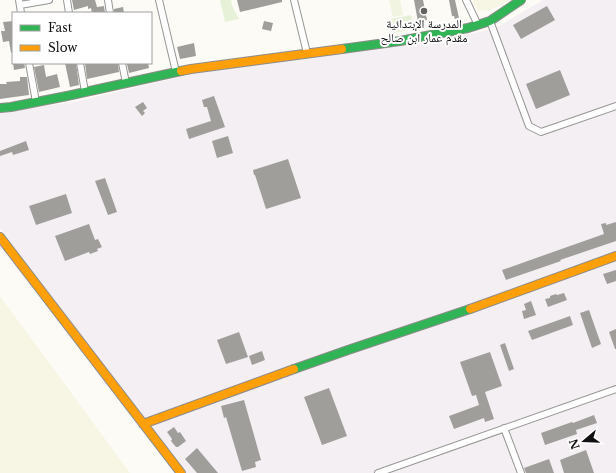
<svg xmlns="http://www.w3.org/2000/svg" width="616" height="473" viewBox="0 0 616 473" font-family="'Libre Baskerville','Noto Naskh Arabic',serif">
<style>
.industrial{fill:#f4eff2}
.farmland{fill:#f7f5e4}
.green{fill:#e7f1d8}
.pitch{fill:#f0f4e1}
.building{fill:#a09e9b}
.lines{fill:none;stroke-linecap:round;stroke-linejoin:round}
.street-casing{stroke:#969694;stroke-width:8}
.fast-casing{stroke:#8d8c8a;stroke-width:10}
.slow-casing{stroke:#8d8c8a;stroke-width:10}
.street{stroke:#fffefe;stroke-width:6}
.fast{stroke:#30b455;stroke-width:8}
.slow{stroke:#ff9f0a;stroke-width:8}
.poi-dot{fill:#636260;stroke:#fff;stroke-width:1.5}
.labels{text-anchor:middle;stroke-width:4;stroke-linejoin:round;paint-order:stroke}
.poi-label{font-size:12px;fill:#101010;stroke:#fff}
</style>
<rect width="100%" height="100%" fill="#fcfbf6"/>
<path class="industrial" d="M 543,0 L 616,0 L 616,473 L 186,473 L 0,228 L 0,111 L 69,103 L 206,71 L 453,38 L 496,28 Z"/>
<path class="farmland" d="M 473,0 L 510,0 L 490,10 L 478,11 Z
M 0,296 L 130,473 L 0,473 Z"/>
<path class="green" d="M 220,0 L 231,0 C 232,9 236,12 239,19 L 225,22 Z
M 411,15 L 414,29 L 394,33 L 391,19 Z"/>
<path class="pitch" d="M 389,0 L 400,0 L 403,15 L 393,17 Z"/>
<path class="building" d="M 72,0 L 95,0 L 97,7 L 104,6 L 105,13 L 92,13 L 91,8 L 88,9 L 88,6 L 74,10 Z
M 237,0 L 282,0 L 282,2 L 240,12 Z
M 414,0 L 423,0 L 427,20 L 418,22 Z
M 449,0 L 455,0 L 459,18 L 455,19 L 454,16 L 452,16 Z
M 547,6 L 555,20 L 521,39 L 513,25 Z
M 123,7 L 124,13 L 114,13 L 114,9 Z
M 13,21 L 13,52 L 11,53 L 9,41 L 3,42 L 1,31 L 5,31 L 3,22 Z
M 264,21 L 273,23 L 271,31 L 262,29 Z
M 194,43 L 196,56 L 180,59 L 177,47 Z
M 13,63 L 24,63 L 25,68 L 14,70 Z
M 65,63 L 76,63 L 79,85 L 70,87 Z
M 85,63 L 118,63 L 119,72 L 87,79 Z
M 134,63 L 148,63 L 149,68 L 129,73 L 127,64 Z
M 44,65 L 46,77 L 57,74 L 60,87 L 39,92 L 34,67 Z
M 560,70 L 570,95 L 536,109 L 526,84 Z
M 20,77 L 27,77 L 29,95 L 0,99 L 0,84 L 7,84 L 6,82 L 20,81 Z
M 214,96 L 225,127 L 189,139 L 186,129 L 211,121 L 207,107 L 204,107 L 202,100 Z
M 143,102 L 147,108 L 143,111 L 145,113 L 142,116 L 135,107 Z
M 228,136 L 233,153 L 217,158 L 212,141 Z
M 26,141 L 29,150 L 13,155 L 12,152 L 0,156 L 0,151 Z
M 288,159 L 301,198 L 266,209 L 255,175 L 254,175 L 253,170 Z
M 105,178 L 117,212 L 108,215 L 95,181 Z
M 66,194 L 72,213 L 36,225 L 29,206 Z
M 616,222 L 616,241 L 560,260 L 561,261 L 506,280 L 502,270 L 604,234 L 601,224 L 606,223 L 606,225 Z
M 89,224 L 95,240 L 98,239 L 102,247 L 97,249 L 98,251 L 90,254 L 89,252 L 65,261 L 55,236 Z
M 616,270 L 616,281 L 607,284 L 603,274 Z
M 564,293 L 567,300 L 548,307 L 545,299 L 550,298 L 550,296 L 556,294 L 557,295 Z
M 531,301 L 536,315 L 524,319 L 522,311 L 526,310 L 524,304 Z
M 589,310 L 601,344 L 592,348 L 580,313 Z
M 570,316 L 573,325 L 532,340 L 528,331 Z
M 616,329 L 616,349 L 615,349 L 609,332 Z
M 239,332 L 248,357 L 226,364 L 217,340 Z
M 505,343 L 514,369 L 509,371 L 500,345 Z
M 262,351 L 265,360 L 252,365 L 249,356 Z
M 490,352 L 502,386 L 485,392 L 494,419 L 485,422 L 484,418 L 454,429 L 449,416 L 479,405 L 476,395 L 472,396 L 460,362 Z
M 329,388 L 347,436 L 322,445 L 304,397 Z
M 244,400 L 261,460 L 255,462 L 256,467 L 242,471 L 226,417 L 224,418 L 221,406 Z
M 594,415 L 597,423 L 576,430 L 577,434 L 545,445 L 541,433 L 572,422 L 573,423 Z
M 174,427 L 178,433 L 180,432 L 186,441 L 178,447 L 176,447 L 171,441 L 172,439 L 167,432 Z
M 197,448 L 218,473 L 197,473 L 185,459 Z
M 586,450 L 594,473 L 564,473 L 560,460 Z
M 549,459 L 554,473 L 526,473 L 524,468 Z"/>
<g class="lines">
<defs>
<path id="street" d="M 19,0 L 21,13
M 67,0 L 69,13
M 108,0 L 110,13
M 159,0 L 176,72
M 294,0 L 307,53
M 466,0 L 478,25
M 20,5 L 49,0
M 490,21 L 529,126 L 541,132 L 616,106
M 29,63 L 36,102
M 80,63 L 85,92
M 122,63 L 126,83
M 504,428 L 521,473
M 378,473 L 616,389"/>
<path id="fast" d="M 342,49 L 400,41 L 468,28 L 490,21 L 521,0
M 0,108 L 11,107 L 67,96 L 181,71
M 294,369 L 348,350 L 470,309"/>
<path id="slow" d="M 181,71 L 191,69 L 342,49
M 0,237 L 181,473
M 470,309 L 616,256
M 143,424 L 294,369"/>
</defs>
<use href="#street" class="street-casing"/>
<use href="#fast" class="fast-casing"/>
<use href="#slow" class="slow-casing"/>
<use href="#street" class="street"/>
<use href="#fast" class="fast"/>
<use href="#slow" class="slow"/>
</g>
<circle class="poi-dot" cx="424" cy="11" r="4"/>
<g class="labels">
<g class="poi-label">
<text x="424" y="28">المدرسة الإبتدائية<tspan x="424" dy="14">مقدم عمار ابن صالح</tspan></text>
</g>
</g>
<rect x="12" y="12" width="140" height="52" fill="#ffffff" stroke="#9f9f9f"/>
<rect x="20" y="25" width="20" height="6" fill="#30b455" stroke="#9f9f9f"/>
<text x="48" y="32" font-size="12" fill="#101010">Fast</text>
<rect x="20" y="45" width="20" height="6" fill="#ff9f0a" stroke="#9f9f9f"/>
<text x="48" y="52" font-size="12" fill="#101010">Slow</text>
<g transform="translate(584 441) rotate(251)" stroke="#ffffff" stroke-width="3" paint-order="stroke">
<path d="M0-3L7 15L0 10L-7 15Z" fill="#101010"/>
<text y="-6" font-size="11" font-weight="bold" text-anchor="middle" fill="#101010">N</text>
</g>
</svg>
